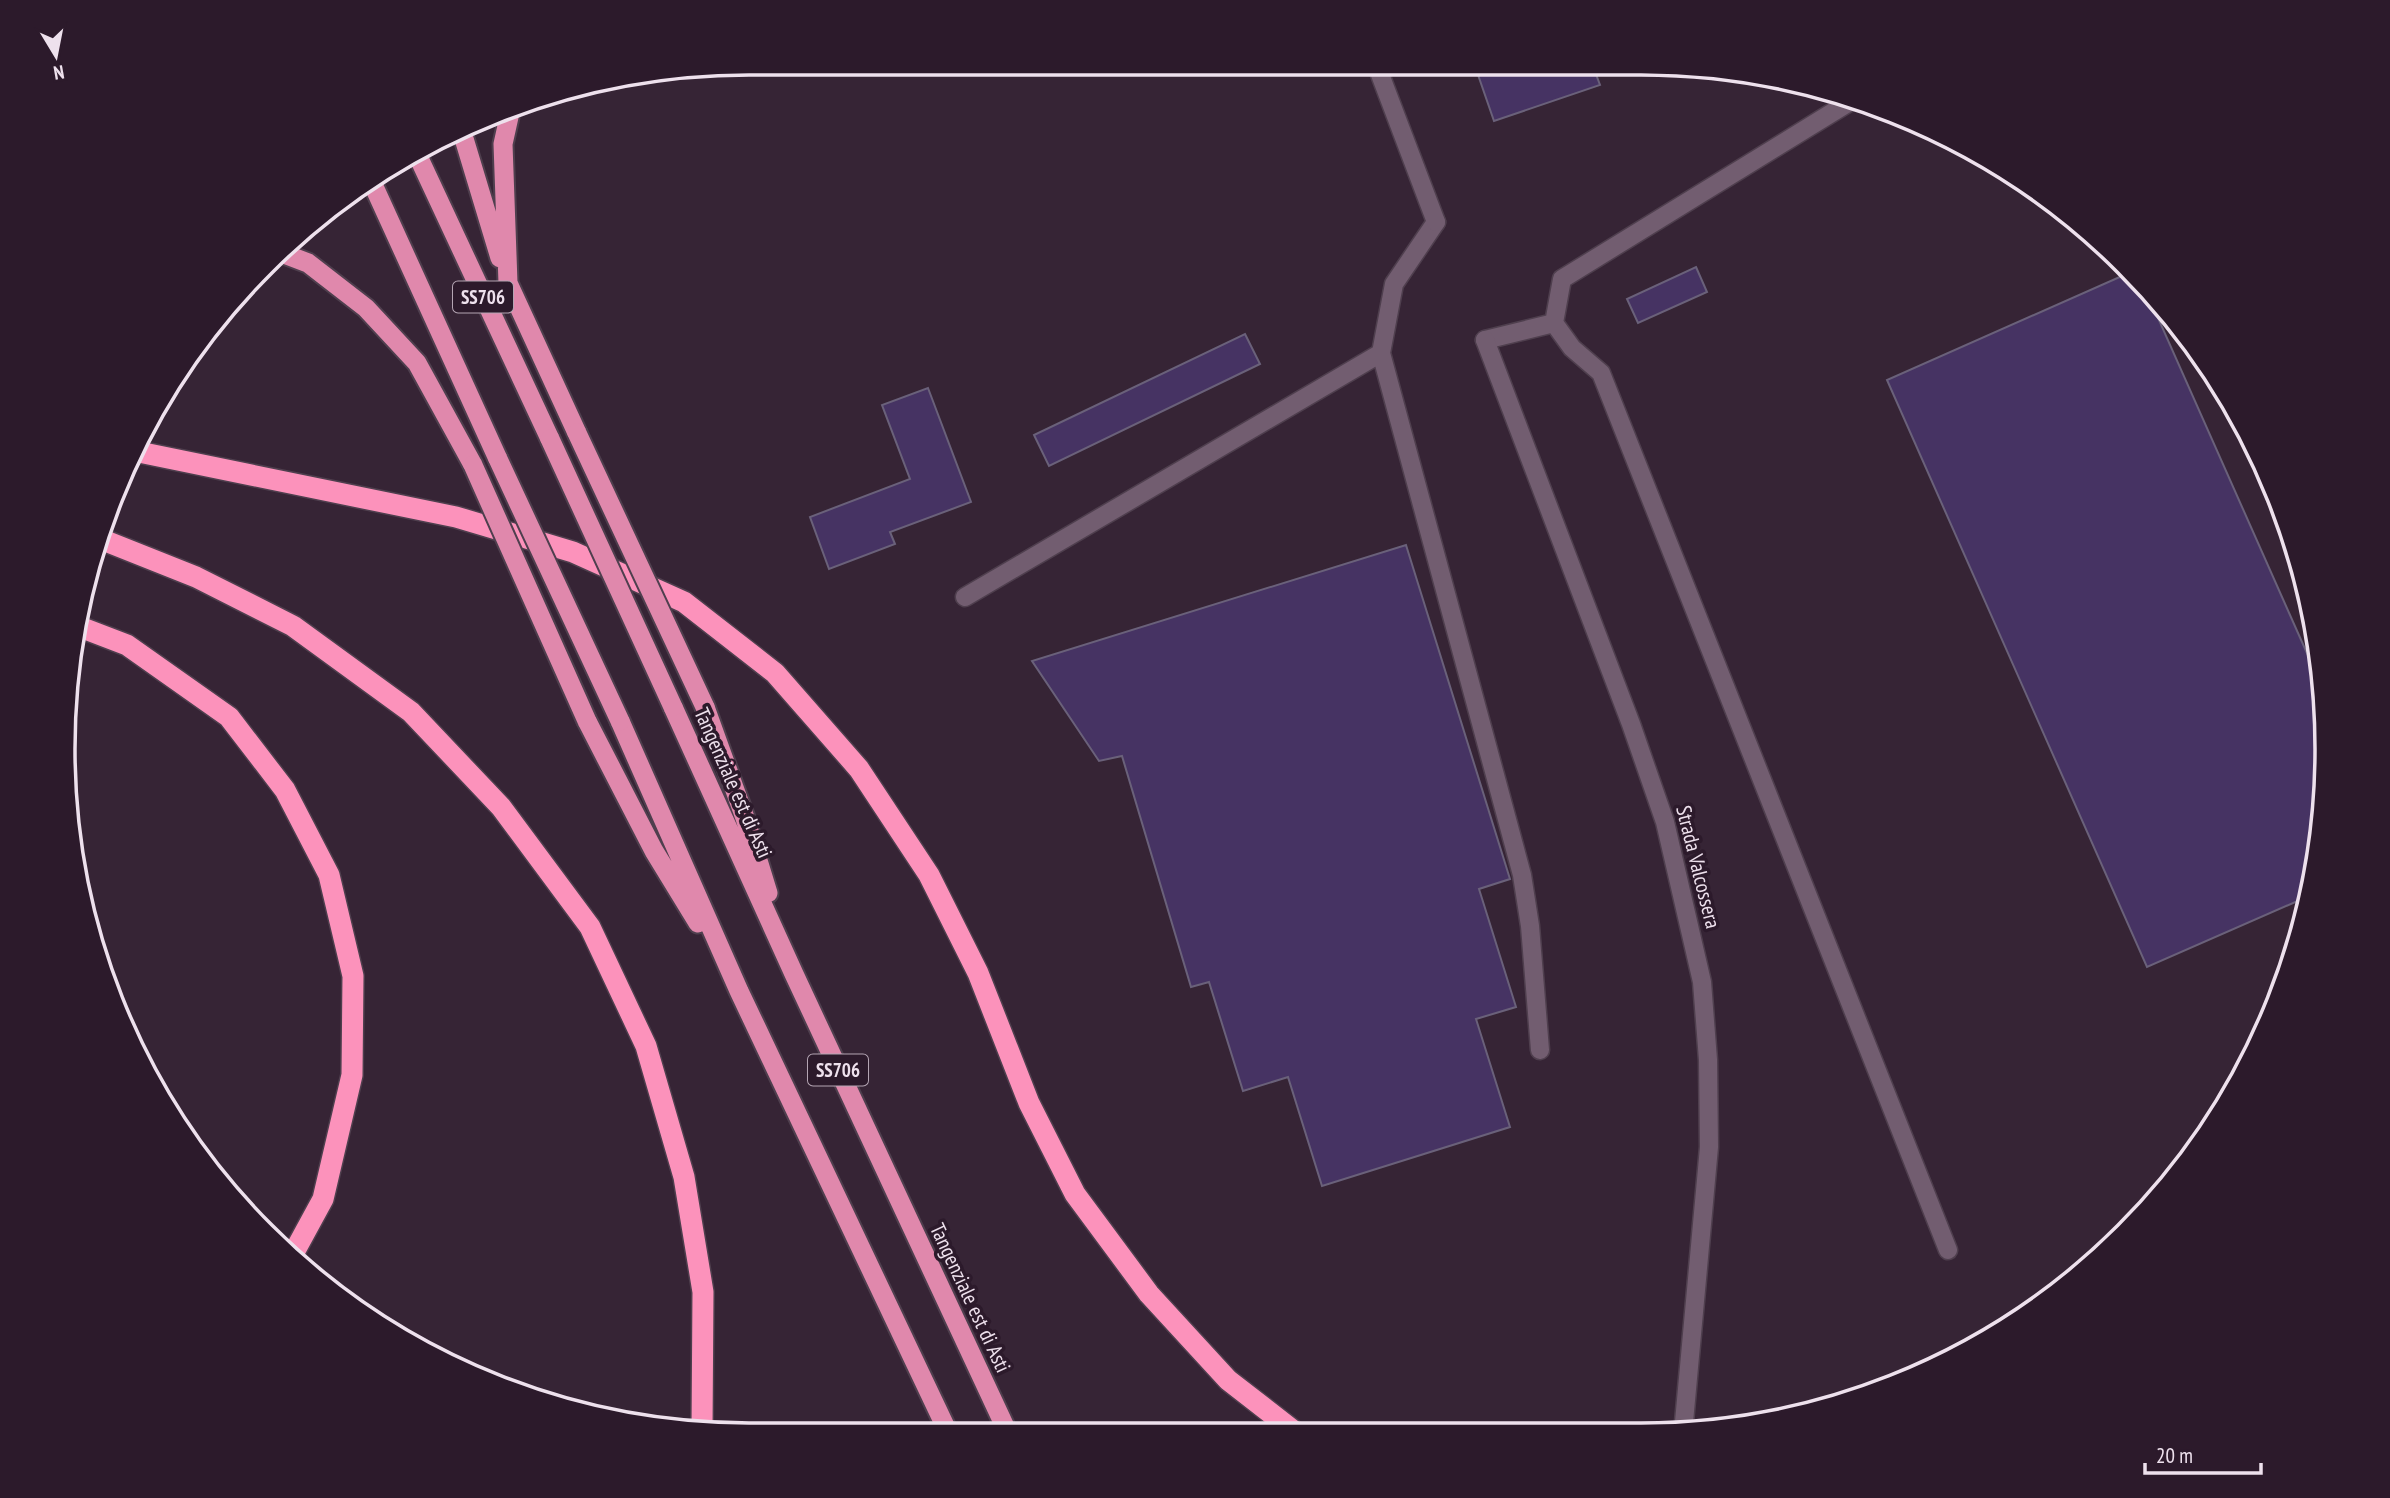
<svg xmlns="http://www.w3.org/2000/svg" width="2390" height="1498" viewBox="0 0 2390 1498" font-family="'PT Sans Narrow',sans-serif">
<style>
.building{fill:#463363;stroke:#6a617a;stroke-width:2}
.lines{fill:none;stroke-linecap:round;stroke-linejoin:round}
.service-casing{stroke:#4f3f4e;stroke-width:21}
.tertiary-casing{stroke:#4f3f4e;stroke-width:21}
.trunk-casing{stroke:#4f3f4e;stroke-width:23}
.motorway-casing{stroke:#4f3f4e;stroke-width:24}
.service{stroke:#725d70;stroke-width:18}
.tertiary{stroke:#725d70;stroke-width:18}
.trunk{stroke:#e088ac;stroke-width:19}
.motorway{stroke:#fc92bb;stroke-width:21}
.trunk-bridge-casing{stroke:#4f3f4e;stroke-width:23;stroke-linecap:butt}
.trunk-bridge{stroke:#e088ac;stroke-width:19}
.labels{text-anchor:middle;stroke-width:7;stroke-linejoin:round;paint-order:stroke}
.shield{fill:#2c1a2b;stroke:#b4a5b3;stroke-width:2}
.shield-label{font-size:19px;font-weight:bold;fill:#eee1ed}
.street-label{font-size:21px;fill:#eee1ed;stroke:#2c1a2b}
.rim{fill:none;stroke:#eee1ed;stroke-width:3.5}
</style>
<rect width="100%" height="100%" fill="#362435"/>
<path class="building" d="M 1476,69 L 1594,69 L 1600,85 L 1494,121 Z
M 1696,267 L 1707,292 L 1638,323 L 1627,299 Z
M 2131,272 L 2143,284 L 2322,687 L 2325,794 L 2309,896 L 2147,967 L 1887,380 Z
M 1245,334 L 1260,364 L 1049,466 L 1034,435 Z
M 928,388 L 971,502 L 890,532 L 895,544 L 829,569 L 810,517 L 910,479 L 882,405 Z
M 1406,545 L 1510,879 L 1479,889 L 1516,1007 L 1476,1019 L 1510,1127 L 1322,1186 L 1288,1077 L 1243,1091 L 1209,982 L 1191,987 L 1122,756 L 1099,761 L 1032,661 Z"/>
<g class="lines">
<defs>
<path id="service" d="M 1851,101 L 1562,279 L 1554,323 L 1572,348 L 1601,373 L 1948,1250
M 1436,222 L 1394,284 L 1381,353 L 1522,875 L 1530,926 L 1540,1050
M 1485,340 L 1554,323
M 965,597 L 1381,353"/>
<path id="tertiary" d="M 1378,69 L 1436,222
M 1485,340 L 1631,724 L 1665,822 L 1702,982 L 1708,1060 L 1709,1147 L 1683,1433"/>
<path id="trunk" d="M 511,108 L 503,144 L 508,283 L 577,433
M 462,132 L 500,258
M 417,154 L 550,439
M 370,178 L 498,459
M 287,255 L 308,263 L 366,308 L 417,363 L 473,465
M 673,707 L 794,974 L 1007,1431
M 705,707 L 745,818 L 768,893
M 587,721 L 654,851 L 698,923
M 620,721 L 739,991 L 947,1430"/>
<path id="motorway" d="M 134,451 L 456,517 L 573,552 L 684,602 L 775,673 L 859,769 L 929,875 L 978,973 L 1029,1103 L 1075,1194 L 1149,1294 L 1228,1380 L 1295,1432
M 98,538 L 196,577 L 293,626 L 411,712 L 501,807 L 590,927 L 646,1046 L 684,1177 L 703,1292 L 702,1429
M 80,627 L 127,645 L 229,717 L 285,790 L 329,875 L 353,976 L 352,1075 L 323,1199 L 292,1256"/>
</defs>
<use href="#service" class="service-casing"/>
<use href="#tertiary" class="tertiary-casing"/>
<use href="#trunk" class="trunk-casing"/>
<use href="#motorway" class="motorway-casing"/>
<use href="#service" class="service"/>
<use href="#tertiary" class="tertiary"/>
<use href="#trunk" class="trunk"/>
<use href="#motorway" class="motorway"/>
<defs>
<path id="trunk-bridge" d="M 577,433 L 705,707
M 550,439 L 673,707
M 498,459 L 620,721
M 473,465 L 587,721"/>
</defs>
<use href="#trunk-bridge" class="trunk-bridge-casing"/>
<use href="#trunk-bridge" class="trunk-bridge"/>
</g>
<g class="labels">
<g class="shield">
<rect x="453" y="281.5" width="60" height="31" rx="5"/>
<rect x="808" y="1054.5" width="60" height="31" rx="5"/>
</g>
<g class="shield-label">
<text x="483" y="304">SS706</text>
<text x="838" y="1077">SS706</text>
</g>
<g class="street-label">
<text transform="translate(733 783) rotate(66)" y="7">Tangenziale est di Asti</text>
<text transform="translate(1698 867) rotate(76)" y="7">Strada Valcossera</text>
<text transform="translate(970 1298) rotate(65)" y="7">Tangenziale est di Asti</text>
</g>
</g>
<path d="M0 0H2390V1498H0ZM749 75H1641A674 674 0 0 1 2315 749V749A674 674 0 0 1 1641 1423H749A674 674 0 0 1 75 749V749A674 674 0 0 1 749 75Z" fill="#2c1a2b" fill-rule="evenodd"/>
<path class="rim" d="M749 75H1641A674 674 0 0 1 2315 749V749A674 674 0 0 1 1641 1423H749A674 674 0 0 1 75 749V749A674 674 0 0 1 749 75Z"/>
<g transform="translate(56 56) rotate(170)" stroke="#2c1a2b" stroke-width="5" paint-order="stroke">
<path d="M0-5L12 26L0 18L-12 26Z" fill="#eee1ed"/>
<text y="-10" font-size="19" font-weight="bold" text-anchor="middle" fill="#eee1ed">N</text>
</g>
<path d="M2145 1463v10h116v-10" fill="none" stroke="#eee1ed" stroke-width="3.5"/>
<text x="2156" y="1463" font-size="21" fill="#eee1ed" stroke="#2c1a2b" stroke-width="5" paint-order="stroke">20 m</text>
</svg>
